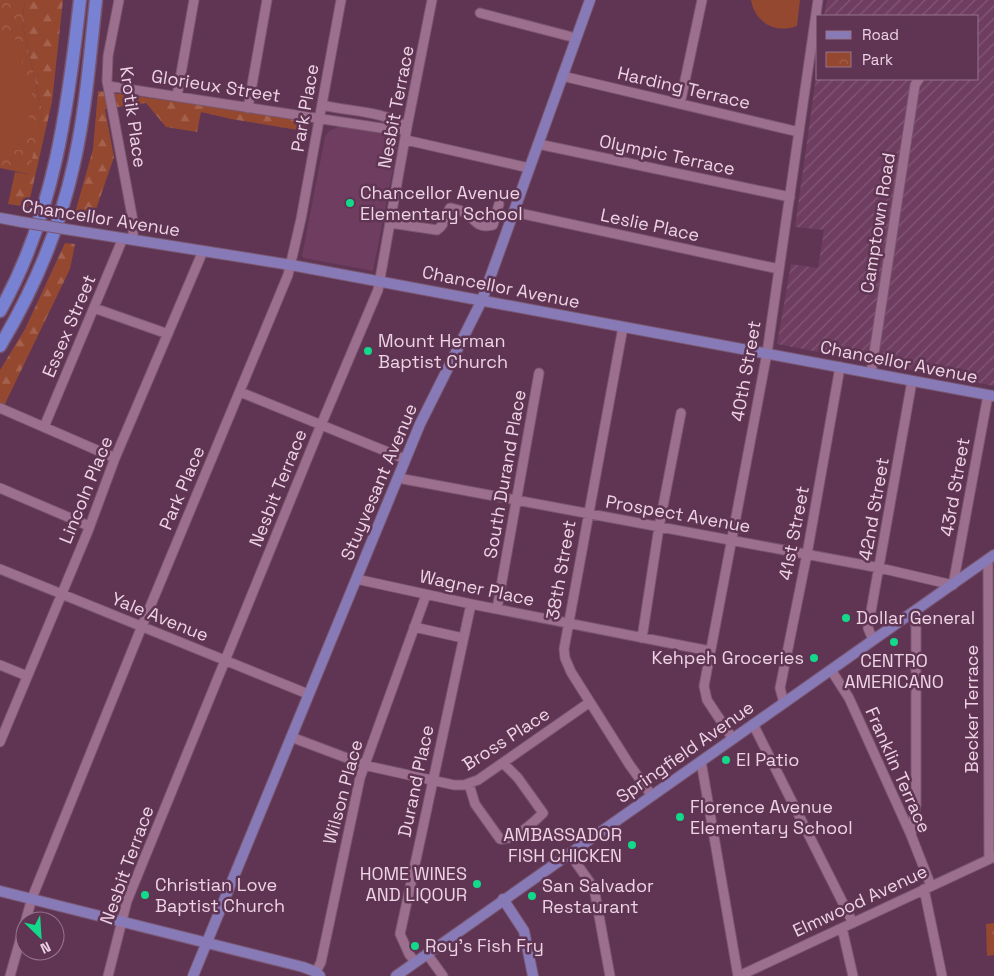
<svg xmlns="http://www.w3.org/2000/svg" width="994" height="976" viewBox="0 0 994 976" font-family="'Space Grotesk',sans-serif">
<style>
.built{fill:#6e3d60}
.industrial{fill:url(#industrial-furrows)}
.forest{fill:url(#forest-firs)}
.park{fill:url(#park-crowns)}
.garden{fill:#954830}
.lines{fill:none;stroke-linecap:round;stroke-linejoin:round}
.minor-casing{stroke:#79566f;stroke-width:11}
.major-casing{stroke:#79566f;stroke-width:12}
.highway-casing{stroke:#79566f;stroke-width:15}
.minor{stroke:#9d6f8f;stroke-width:9}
.major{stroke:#877ab7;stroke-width:10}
.highway{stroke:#7881d2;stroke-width:12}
.major-bridge-casing{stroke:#79566f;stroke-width:12;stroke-linecap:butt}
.major-bridge{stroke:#877ab7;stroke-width:10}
.poi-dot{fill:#13d98a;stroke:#5f3553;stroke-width:2}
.labels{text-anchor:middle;stroke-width:5;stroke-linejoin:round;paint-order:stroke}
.street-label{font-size:18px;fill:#edd3e4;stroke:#5f3553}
.poi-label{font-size:18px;fill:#edd3e4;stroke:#5f3553;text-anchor:start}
</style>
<defs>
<pattern id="industrial-furrows" width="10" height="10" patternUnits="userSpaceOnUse" patternTransform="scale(1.25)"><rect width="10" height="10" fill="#6e3d60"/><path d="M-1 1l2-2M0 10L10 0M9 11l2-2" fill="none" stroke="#835877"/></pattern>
<pattern id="forest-firs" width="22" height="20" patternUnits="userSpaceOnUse" patternTransform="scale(1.25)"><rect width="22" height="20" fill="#954830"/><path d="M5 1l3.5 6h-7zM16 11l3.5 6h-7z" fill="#a4624e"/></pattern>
<pattern id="park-crowns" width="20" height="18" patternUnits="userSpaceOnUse" patternTransform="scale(1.25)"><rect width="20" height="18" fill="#954830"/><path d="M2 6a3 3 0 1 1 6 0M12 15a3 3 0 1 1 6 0" fill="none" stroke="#a4624e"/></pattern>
</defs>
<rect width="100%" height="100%" fill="#5f3553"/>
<path class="built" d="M 340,126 L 388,135 L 393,140 L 397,147 L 373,271 L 304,258 L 302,256 L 325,137 L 329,131 Z"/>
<path class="industrial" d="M 827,0 L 994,0 L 994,386 L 777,344 L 791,264 L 818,268 L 824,230 L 795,227 L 818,63 L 818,79 L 978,79 L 978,16 L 824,16 Z"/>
<path class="forest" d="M 25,0 L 63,0 L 52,102 L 28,207 L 8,204 L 15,172 L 28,174 L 42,111 L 22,22 Z
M 98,91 L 301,119 L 307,126 L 298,130 L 231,119 L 201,112 L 197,132 L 166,127 L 146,103 L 105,109 L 114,157 L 91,224 L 73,220 L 93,149 Z
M 65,243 L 75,244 L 70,269 L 2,410 L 0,409 L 0,370 L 25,329 Z
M 994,923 L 994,955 L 987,956 L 986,924 Z"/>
<path class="park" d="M 0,0 L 25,0 L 22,22 L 42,111 L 29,174 L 0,168 Z"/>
<path class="garden" d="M 751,0 L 800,0 L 797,26 C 776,34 755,23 751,0 Z
M 17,39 L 28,89 L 0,89 L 0,43 Z
M 6,91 L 32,92 L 26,146 L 20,150 L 0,148 L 0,92 Z"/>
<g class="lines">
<defs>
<path id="minor" d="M 119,0 L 108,56 L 107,81 L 133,221 L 133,240
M 480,13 L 576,38
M 562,76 L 799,132
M 108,86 L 394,130 L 407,127
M 177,96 L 194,0
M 680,104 L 702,0
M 322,105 C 351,112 381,110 407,127
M 248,108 L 267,0
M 406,140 L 529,168
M 538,144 L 790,197
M 514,212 L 779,269
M 390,223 L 437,230 C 445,225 445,216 450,208 C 455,209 461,210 465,213 C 476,219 476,229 493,225 L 499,204
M 94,308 L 168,334
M 623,327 L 564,649 L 565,658 L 571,672 L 629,764 L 652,796
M 871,373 L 915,85 L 919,79
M 240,392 L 405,459
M 0,408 L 115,458
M 44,427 L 123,238
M 398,478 L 880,568 L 953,585 L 988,395
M 0,488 L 89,526
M 988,560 L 989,858
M 0,569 L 308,694
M 356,579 L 471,604 L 710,651
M 497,609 L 539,373
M 414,627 L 463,638
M 642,638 L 659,527 L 681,413
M 873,640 L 868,628 L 912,381
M 0,665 L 27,676
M 831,670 L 849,698 L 911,835 L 931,886
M 784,703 L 780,688 L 807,554 L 840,367
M 753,724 L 853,923
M 291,737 L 368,766 L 454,785 L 464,785 L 478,780 L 590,702
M 733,739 L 707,700 L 704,686 L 767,353 L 818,0
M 0,742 L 88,531 L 115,458 L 203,251
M 701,761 L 738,976
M 469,784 L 475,804 L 500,839 C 514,841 533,823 543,813 L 518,778 L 503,763
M 911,835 L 916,805 L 916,627 L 913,613
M 569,853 L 594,888 L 610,976
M 924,889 L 942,976
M 842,928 L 853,976
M 427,954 L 443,976
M 415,962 L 409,954 L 400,934 L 471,604
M 316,972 L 321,962 L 360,778 L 426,595
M 10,976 L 32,898 L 140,631 L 288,275 L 301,219 L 341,0
M 108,976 L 127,901 L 321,425 L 378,290 L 407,127 L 432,0
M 739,976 L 994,857"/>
<path id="major" d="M 0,218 L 22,222
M 71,230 L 291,265 L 994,396
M 0,891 L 303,967 L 316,972 L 320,976
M 503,899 L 524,931 L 533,976
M 193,976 L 420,424 L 482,300 L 590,0
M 396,976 L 994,555"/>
<path id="highway" d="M 0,311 C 54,215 68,108 80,0
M 0,346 C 34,289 60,228 74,163 C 86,110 90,54 96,0"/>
</defs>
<use href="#minor" class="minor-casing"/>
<use href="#major" class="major-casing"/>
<use href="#highway" class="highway-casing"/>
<use href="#minor" class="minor"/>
<use href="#major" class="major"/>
<use href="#highway" class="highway"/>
<defs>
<path id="major-bridge" d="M 22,222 L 71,230"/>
</defs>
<use href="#major-bridge" class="major-bridge-casing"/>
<use href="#major-bridge" class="major-bridge"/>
</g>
<g class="poi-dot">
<circle cx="350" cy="203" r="5"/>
<circle cx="368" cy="351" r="5"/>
<circle cx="846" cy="618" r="5"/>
<circle cx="894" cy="642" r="5"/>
<circle cx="814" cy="658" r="5"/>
<circle cx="726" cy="760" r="5"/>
<circle cx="680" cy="817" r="5"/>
<circle cx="632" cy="845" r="5"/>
<circle cx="477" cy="884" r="5"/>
<circle cx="145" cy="895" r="5"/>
<circle cx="532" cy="896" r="5"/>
<circle cx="415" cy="946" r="5"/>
</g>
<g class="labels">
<g class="street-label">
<text transform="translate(216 86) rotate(9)" y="6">Glorieux Street</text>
<text transform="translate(684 88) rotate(13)" y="6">Harding Terrace</text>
<text transform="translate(396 107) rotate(-79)" y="6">Nesbit Terrace</text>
<text transform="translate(305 108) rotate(-80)" y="6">Park Place</text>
<text transform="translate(133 117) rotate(82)" y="6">Krotik Place</text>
<text transform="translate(667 155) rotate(12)" y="6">Olympic Terrace</text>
<text transform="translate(101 218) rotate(9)" y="6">Chancellor Avenue</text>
<text transform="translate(878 223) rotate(-81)" y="6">Camptown Road</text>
<text transform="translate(650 225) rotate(12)" y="6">Leslie Place</text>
<text transform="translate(501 287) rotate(11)" y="6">Chancellor Avenue</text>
<text transform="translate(69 326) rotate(-67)" y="6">Essex Street</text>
<text transform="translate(899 362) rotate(11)" y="6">Chancellor Avenue</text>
<text transform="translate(746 371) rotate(-80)" y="6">40th Street</text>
<text transform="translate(505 474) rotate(-80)" y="6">South Durand Place</text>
<text transform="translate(379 482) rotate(-67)" y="6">Stuyvesant Avenue</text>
<text transform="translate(955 487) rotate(-80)" y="6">43rd Street</text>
<text transform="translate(182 488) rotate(-67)" y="6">Park Place</text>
<text transform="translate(278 488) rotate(-68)" y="6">Nesbit Terrace</text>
<text transform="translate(86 490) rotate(-68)" y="6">Lincoln Place</text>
<text transform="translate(874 509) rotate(-80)" y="6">42nd Street</text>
<text transform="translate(678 514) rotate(10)" y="6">Prospect Avenue</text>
<text transform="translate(794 533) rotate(-79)" y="6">41st Street</text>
<text transform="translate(561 570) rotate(-80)" y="6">38th Street</text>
<text transform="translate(477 588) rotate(12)" y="6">Wagner Place</text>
<text transform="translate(160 617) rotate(22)" y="6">Yale Avenue</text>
<text transform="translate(972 709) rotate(-90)" y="6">Becker Terrace</text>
<text transform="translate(506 739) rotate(-33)" y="6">Bross Place</text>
<text transform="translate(685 752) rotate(-35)" y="6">Springfield Avenue</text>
<text transform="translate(898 770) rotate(66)" y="6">Franklin Terrace</text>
<text transform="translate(416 781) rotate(-78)" y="6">Durand Place</text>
<text transform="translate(343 792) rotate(-75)" y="6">Wilson Place</text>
<text transform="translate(127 865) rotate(-70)" y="6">Nesbit Terrace</text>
<text transform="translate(860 901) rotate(-25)" y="6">Elmwood Avenue</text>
</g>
<g class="poi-label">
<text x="360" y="199">Chancellor Avenue<tspan x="360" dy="21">Elementary School</tspan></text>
<text x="378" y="347">Mount Herman<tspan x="378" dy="21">Baptist Church</tspan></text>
<text x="856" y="624">Dollar General</text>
<text x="804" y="664" text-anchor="end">Kehpeh Groceries</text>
<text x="894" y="667" text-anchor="middle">CENTRO<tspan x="894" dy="21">AMERICANO</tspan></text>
<text x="736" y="766">El Patio</text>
<text x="690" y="813">Florence Avenue<tspan x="690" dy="21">Elementary School</tspan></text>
<text x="622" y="841" text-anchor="end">AMBASSADOR<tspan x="622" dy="21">FISH CHICKEN</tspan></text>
<text x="467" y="880" text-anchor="end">HOME WINES<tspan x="467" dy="21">AND LIQOUR</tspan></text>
<text x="155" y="891">Christian Love<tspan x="155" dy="21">Baptist Church</tspan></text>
<text x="542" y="892">San Salvador<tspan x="542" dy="21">Restaurant</tspan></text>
<text x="425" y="952">Roy's Fish Fry</text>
</g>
</g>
<rect x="816" y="15" width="162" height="65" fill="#5f3553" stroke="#98748d"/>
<rect x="826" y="31" width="25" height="8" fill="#877ab7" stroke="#98748d"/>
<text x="862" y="40" font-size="15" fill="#edd3e4">Road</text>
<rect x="826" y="52" width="25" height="15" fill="url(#park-crowns)" stroke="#98748d"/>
<text x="862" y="65" font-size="15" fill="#edd3e4">Park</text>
<g transform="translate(40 936) rotate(155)"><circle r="24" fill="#5f3553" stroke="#98748d"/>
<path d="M0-4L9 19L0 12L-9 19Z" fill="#13d98a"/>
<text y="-8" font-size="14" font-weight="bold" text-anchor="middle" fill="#edd3e4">N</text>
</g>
</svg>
